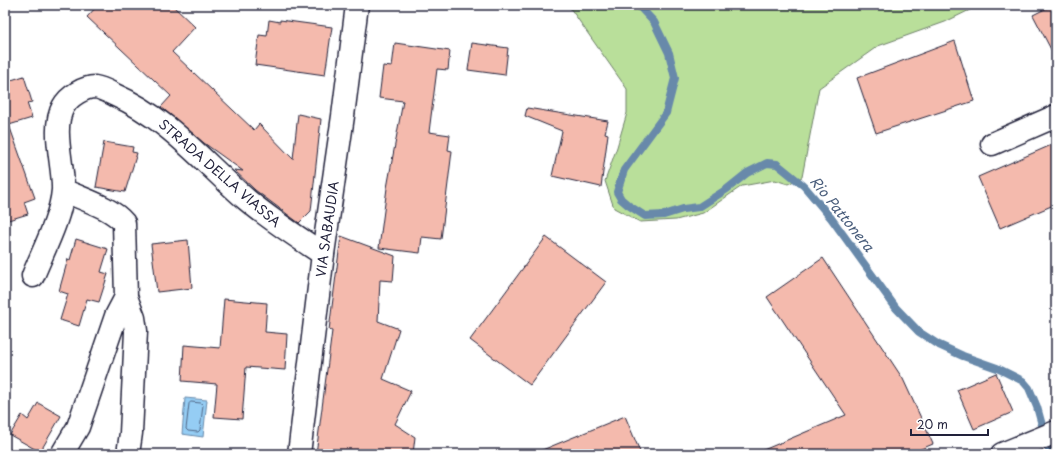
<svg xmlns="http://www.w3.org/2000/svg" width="1061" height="459" viewBox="0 0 1061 459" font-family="'Playpen Sans',sans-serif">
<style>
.green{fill:#b9df9a;stroke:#6e806a}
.water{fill:#95cdf4;stroke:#6789aa}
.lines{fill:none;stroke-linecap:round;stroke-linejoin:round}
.shore{stroke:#506685;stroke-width:1}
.stream{stroke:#6789aa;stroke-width:8}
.building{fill:#f4baad;stroke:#22223b}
.minor-casing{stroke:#22223b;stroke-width:25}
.tertiary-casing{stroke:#22223b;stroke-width:25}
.secondary-casing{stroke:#22223b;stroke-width:25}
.minor{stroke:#fff;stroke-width:22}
.tertiary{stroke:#fff;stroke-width:22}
.secondary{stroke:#fff;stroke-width:22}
.labels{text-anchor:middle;stroke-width:4;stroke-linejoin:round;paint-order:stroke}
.street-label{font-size:13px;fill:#22223b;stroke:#fff}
.water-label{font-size:14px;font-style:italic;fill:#4a5e7c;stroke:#fff}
</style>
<rect width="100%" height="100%" fill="#fff"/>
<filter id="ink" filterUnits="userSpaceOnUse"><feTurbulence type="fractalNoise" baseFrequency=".025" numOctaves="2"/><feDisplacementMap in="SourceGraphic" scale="8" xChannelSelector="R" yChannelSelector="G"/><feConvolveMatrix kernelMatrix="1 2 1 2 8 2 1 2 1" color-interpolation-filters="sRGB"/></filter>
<g filter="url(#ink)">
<path class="green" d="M 568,5 L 980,5 L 945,22 L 878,46 L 819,88 L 802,177 L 788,184 L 775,180 L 742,186 L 703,213 L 676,220 L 640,222 L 614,208 L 605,181 L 617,147 L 627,113 L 627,89 Z"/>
<path class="water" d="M 185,398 L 207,400 L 203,437 L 182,434 Z"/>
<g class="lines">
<path class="shore" d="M 191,402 L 201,403 L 203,405 L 200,430 L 198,432 L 188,431 L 186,429 L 189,404 Z"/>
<path class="stream" d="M 638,5 L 654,22 L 669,53 L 675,78 L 666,113 L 624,170 L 617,192 L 621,199 L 628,205 L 645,216 L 664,215 L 683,209 L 699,207 L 727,189 L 747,173 L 767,163 L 777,164 L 804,186 L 831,218 L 896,308 L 919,332 L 939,345 L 963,356 L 997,368 L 1023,381 L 1029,388 L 1037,407 L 1050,454"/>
</g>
<path class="building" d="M 98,5 L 172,5 L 195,27 L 172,52 L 254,130 L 259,124 L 293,159 L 298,114 L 321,119 L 311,211 L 299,223 L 255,190 L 234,170 L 243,171 L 204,143 L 161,107 L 171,96 L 87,17 Z
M 1053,5 L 1056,5 L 1056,59 L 1033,15 Z
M 269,20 L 280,22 L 280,20 L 332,27 L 325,75 L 255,65 L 259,35 L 267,36 Z
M 955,41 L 974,101 L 876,133 L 857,78 Z
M 395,43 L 450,51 L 448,70 L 437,69 L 429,132 L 450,135 L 448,150 L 452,151 L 441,239 L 422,237 L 420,253 L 379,248 L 387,188 L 403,101 L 379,98 L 383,66 L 392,67 Z
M 472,43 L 508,48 L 505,75 L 468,70 Z
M 24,76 L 32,102 L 27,103 L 32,118 L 9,125 L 35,198 L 24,202 L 28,214 L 5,221 L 5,82 Z
M 527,108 L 608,121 L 605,133 L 608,134 L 601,187 L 552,176 L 562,131 L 525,116 Z
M 104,142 L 133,147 L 132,152 L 137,153 L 125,192 L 96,187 Z
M 1056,143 L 1056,204 L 1000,228 L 978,177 Z
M 341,236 L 395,256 L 393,281 L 380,280 L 378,321 L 399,329 L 383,379 L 411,391 L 395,424 L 415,437 L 413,454 L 316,454 L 332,331 L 329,330 Z
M 546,237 L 606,282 L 530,385 L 470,340 Z
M 76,239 L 108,249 L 101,272 L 108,274 L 99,302 L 87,299 L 79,326 L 60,320 L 68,294 L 59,291 L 68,259 L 70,260 Z
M 188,240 L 192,288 L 157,292 L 151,244 Z
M 823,258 L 903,379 L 933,444 L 909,454 L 754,454 L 846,415 L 767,297 Z
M 224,299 L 267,303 L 265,332 L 287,334 L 285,370 L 246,367 L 242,419 L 214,417 L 217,384 L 182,381 L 184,345 L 220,348 Z
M 996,373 L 1013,412 L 974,429 L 957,390 Z
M 38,403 L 61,416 L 40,452 L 10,435 L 22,415 L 28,420 Z
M 625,416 L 641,454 L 535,454 L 535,453 Z"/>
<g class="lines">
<defs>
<path id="minor" d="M 992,144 L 1056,116
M 33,276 C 43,251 61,217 63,190 C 64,166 51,129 63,107 C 69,96 84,87 95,87 C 102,88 109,92 115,95 C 168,118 204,163 247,200 C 271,220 297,237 323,254
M 126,297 L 134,318 L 136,331 L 131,433 L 128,454
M 62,454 L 78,427 L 116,316 L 126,297 L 124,223 C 111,207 82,199 63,190"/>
<path id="tertiary" d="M 299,454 L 323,254 L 343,116 L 357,5"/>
<path id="secondary" d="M 1002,454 L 1056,432"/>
</defs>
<use href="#minor" class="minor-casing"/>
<use href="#tertiary" class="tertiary-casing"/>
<use href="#secondary" class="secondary-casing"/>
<use href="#minor" class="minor"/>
<use href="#tertiary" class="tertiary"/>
<use href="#secondary" class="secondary"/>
</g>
</g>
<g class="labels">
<g class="street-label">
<text transform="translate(220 173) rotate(41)" y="5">STRADA DELLA VIASSA</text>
<text transform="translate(327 229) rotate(-82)" y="5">VIA SABAUDIA</text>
</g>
<g class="water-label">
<text transform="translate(842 214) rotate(51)" y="5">Rio Pattonera</text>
</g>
</g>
<rect width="1061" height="459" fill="none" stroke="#fff" stroke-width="20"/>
<rect x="10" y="10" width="1041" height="439" fill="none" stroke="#22223b" stroke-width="1.5" filter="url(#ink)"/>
<path d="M911 429v6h77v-6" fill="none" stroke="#22223b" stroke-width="2"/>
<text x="917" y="429" font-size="12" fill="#22223b" stroke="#ffffff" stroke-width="3" paint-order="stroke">20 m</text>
</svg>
